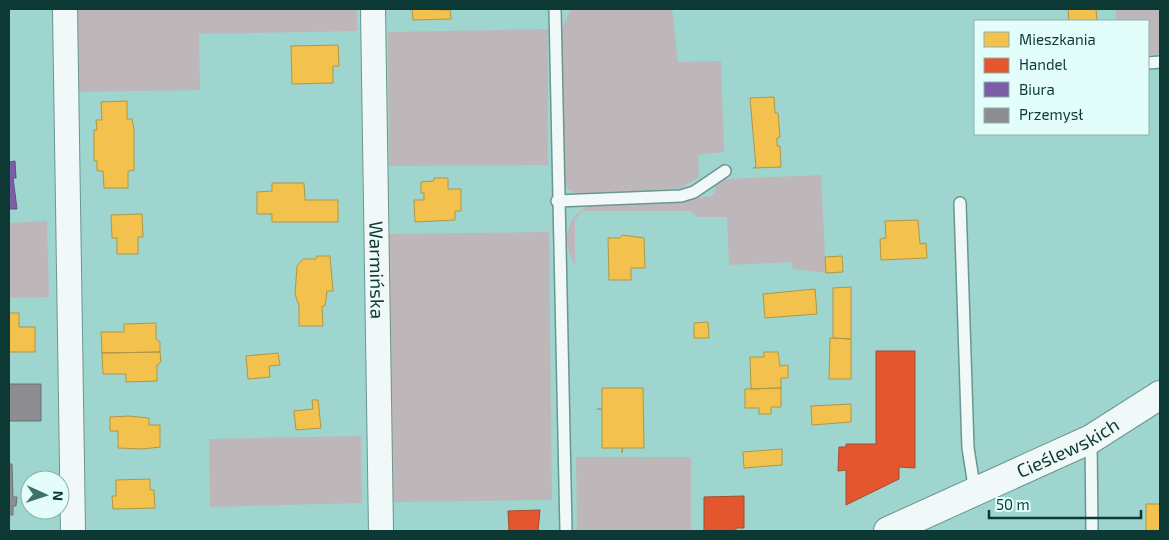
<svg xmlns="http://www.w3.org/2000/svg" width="1169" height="540" viewBox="0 0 1169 540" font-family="'Exo 2',sans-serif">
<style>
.green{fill:#bdb7ba}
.homes{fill:#f2c14e;stroke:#ad9846}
.shops{fill:#e4572e;stroke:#a44e30}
.offices{fill:#7b5ea7;stroke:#5a5385}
.industry{fill:#8d8d92;stroke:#677476}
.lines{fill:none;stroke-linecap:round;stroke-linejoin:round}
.lane-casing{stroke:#6c9590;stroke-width:14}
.street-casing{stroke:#6c9590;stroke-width:26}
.secondary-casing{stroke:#6c9590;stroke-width:30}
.lane{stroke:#f0f9f8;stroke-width:11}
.street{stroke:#f0f9f8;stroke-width:24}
.secondary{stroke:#f0f9f8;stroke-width:28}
.labels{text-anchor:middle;stroke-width:5;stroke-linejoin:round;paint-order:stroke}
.street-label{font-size:19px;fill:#0d3935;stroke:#e3fefa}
</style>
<rect width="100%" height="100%" fill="#9ed5ce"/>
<path class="green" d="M 76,9 L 357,9 L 357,31 L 199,34 L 200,90 L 77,92 Z
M 571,9 L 672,9 L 678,62 L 721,61 L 724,152 L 698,155 L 699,177 L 681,188 L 579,195 L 568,190 L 563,181 L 562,29 Z
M 1115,9 L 1160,9 L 1160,54 L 1148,55 L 1148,21 L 1117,21 Z
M 548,29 L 548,165 L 389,166 L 388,32 Z
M 821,175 L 826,273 L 793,269 L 791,262 L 729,265 L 727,217 L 698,217 L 690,211 L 582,211 L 575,220 L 575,264 C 560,243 566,212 593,205 L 669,202 L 711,196 L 715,192 C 714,184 719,180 725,176 L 726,179 Z
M 47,221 L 49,297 L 9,298 L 9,223 Z
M 549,232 L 552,500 L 392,502 L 389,234 Z
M 361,436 L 362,503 L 210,507 L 209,439 Z
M 576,457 L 691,457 L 691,531 L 577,531 Z"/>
<path class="homes" d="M 412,9 L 450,10 L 451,19 L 413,20 Z
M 1068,9 L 1096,9 L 1097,21 L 1069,21 Z
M 338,45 L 339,66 L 333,66 L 333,83 L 292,84 L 291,46 Z
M 774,97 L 775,113 L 778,113 L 780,137 L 777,138 L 777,146 L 780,146 L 781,167 L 753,168 L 756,167 L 750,98 Z
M 127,101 L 127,119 L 132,119 L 134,129 L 134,170 L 128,171 L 128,188 L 104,188 L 103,171 L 97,171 L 97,161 L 94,161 L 94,130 L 97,130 L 96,120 L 102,120 L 101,102 Z
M 434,178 L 448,178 L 448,189 L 461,189 L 461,211 L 455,211 L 455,220 L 415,222 L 414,200 L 424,200 L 424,193 L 421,193 L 421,182 L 434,181 Z
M 272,183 L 304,183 L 305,200 L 338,200 L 338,222 L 272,222 L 272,214 L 257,214 L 257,192 L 272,191 Z
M 142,214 L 143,237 L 138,237 L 138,254 L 117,254 L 117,238 L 112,238 L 111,215 Z
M 918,220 L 920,244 L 926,243 L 927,258 L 881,260 L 880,239 L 886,238 L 885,221 Z
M 622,235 L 644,238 L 645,268 L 631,268 L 631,280 L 609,280 L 608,238 L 620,238 Z
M 317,256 L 330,256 L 333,291 L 327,291 L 325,306 L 322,306 L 323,326 L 299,326 L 299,306 L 295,294 L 297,266 L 303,259 L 316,259 Z
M 842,256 L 843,272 L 826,273 L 825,257 Z
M 851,287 L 851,339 L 833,338 L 833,288 Z
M 815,289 L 817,314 L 765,318 L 763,294 Z
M 9,313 L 19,313 L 19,327 L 35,327 L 35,352 L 9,352 Z
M 708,322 L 709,338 L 694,338 L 694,323 Z
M 156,323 L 156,339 L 160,342 L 160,352 L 102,353 L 101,332 L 124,332 L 124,324 Z
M 830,338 L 851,339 L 851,379 L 829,379 Z
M 160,352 L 161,362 L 157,365 L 157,381 L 126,382 L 126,374 L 103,374 L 102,353 Z
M 764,352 L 778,352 L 780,366 L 788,365 L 788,378 L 781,378 L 781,388 L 751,389 L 750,357 L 764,357 Z
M 278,353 L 280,365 L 269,366 L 270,377 L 248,379 L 246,356 Z
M 602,388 L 643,388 L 644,448 L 623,448 L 622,453 L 622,448 L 602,448 L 602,410 L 597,409 L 602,409 Z
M 781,388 L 781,407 L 771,407 L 771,414 L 759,414 L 759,408 L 745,408 L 745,389 Z
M 312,400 L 318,400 L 321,428 L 296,430 L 294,411 L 313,409 Z
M 851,404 L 851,422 L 812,425 L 811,406 Z
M 129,416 L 149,418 L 149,425 L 160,425 L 160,447 L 143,449 L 118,448 L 118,431 L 110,431 L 110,417 Z
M 782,449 L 782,465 L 744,468 L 743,452 Z
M 150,479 L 150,490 L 154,490 L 155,508 L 113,509 L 112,496 L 116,496 L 116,480 Z
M 1146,504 L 1160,504 L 1160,531 L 1146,531 Z"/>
<path class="shops" d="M 876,351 L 915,351 L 915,468 L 899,467 L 899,479 L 846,505 L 846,470 L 838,471 L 839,447 L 846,447 L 846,444 L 876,444 Z
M 744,496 L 744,528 L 736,528 L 736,531 L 704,531 L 704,497 Z
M 540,510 L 538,531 L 509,531 L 508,511 Z"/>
<path class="offices" d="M 15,161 L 16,178 L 13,178 L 17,209 L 9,209 L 9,162 Z"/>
<path class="industry" d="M 9,384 L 41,384 L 41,421 L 9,421 Z
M 9,464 L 12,464 L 13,497 L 17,497 L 16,506 L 13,506 L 13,515 L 9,515 Z"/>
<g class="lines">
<defs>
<path id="lane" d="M 555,9 L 566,531
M 1148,63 L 1160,62
M 557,201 L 681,196 L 694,192 L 725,171
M 960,203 L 968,448 L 975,492
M 1091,439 L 1092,531"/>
<g id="street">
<path d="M 65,9 L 73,531"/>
<path id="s1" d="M 373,9 L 381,531"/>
</g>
<g id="secondary">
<path id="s2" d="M 888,531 L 1091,439 L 1160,395"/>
</g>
</defs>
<use href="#lane" class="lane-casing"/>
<use href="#street" class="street-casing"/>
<use href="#secondary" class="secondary-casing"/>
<use href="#lane" class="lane"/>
<use href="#street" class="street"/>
<use href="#secondary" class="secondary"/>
</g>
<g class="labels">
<g class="street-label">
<text dy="7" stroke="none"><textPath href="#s1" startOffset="261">Warmińska</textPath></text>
<text dy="7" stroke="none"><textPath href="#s2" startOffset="198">Cieślewskich</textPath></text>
</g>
</g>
<rect width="1169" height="540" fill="none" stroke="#0d3935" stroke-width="20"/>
<rect x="974" y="20" width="175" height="115" fill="#e3fefa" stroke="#8dafab"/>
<rect x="984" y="32" width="25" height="15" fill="#f2c14e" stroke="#8dafab"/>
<text x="1019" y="45" font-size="15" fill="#0d3935">Mieszkania</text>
<rect x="984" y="58" width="25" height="15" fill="#e4572e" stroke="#8dafab"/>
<text x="1019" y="70" font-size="15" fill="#0d3935">Handel</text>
<rect x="984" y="82" width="25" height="15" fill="#7b5ea7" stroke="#8dafab"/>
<text x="1019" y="95" font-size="15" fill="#0d3935">Biura</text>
<rect x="984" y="108" width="25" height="15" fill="#8d8d92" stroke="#8dafab"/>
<text x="1019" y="120" font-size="15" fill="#0d3935">Przemysł</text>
<g transform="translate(45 495) rotate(93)"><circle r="24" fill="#e3fefa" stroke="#8dafab"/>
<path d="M0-4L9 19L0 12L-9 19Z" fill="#40706b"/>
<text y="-8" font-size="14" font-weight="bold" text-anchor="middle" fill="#0d3935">N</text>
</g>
<path d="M989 510v8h152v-8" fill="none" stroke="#0d3935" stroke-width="2.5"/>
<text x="996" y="510" font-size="15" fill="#0d3935" stroke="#e3fefa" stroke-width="4" paint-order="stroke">50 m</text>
</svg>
